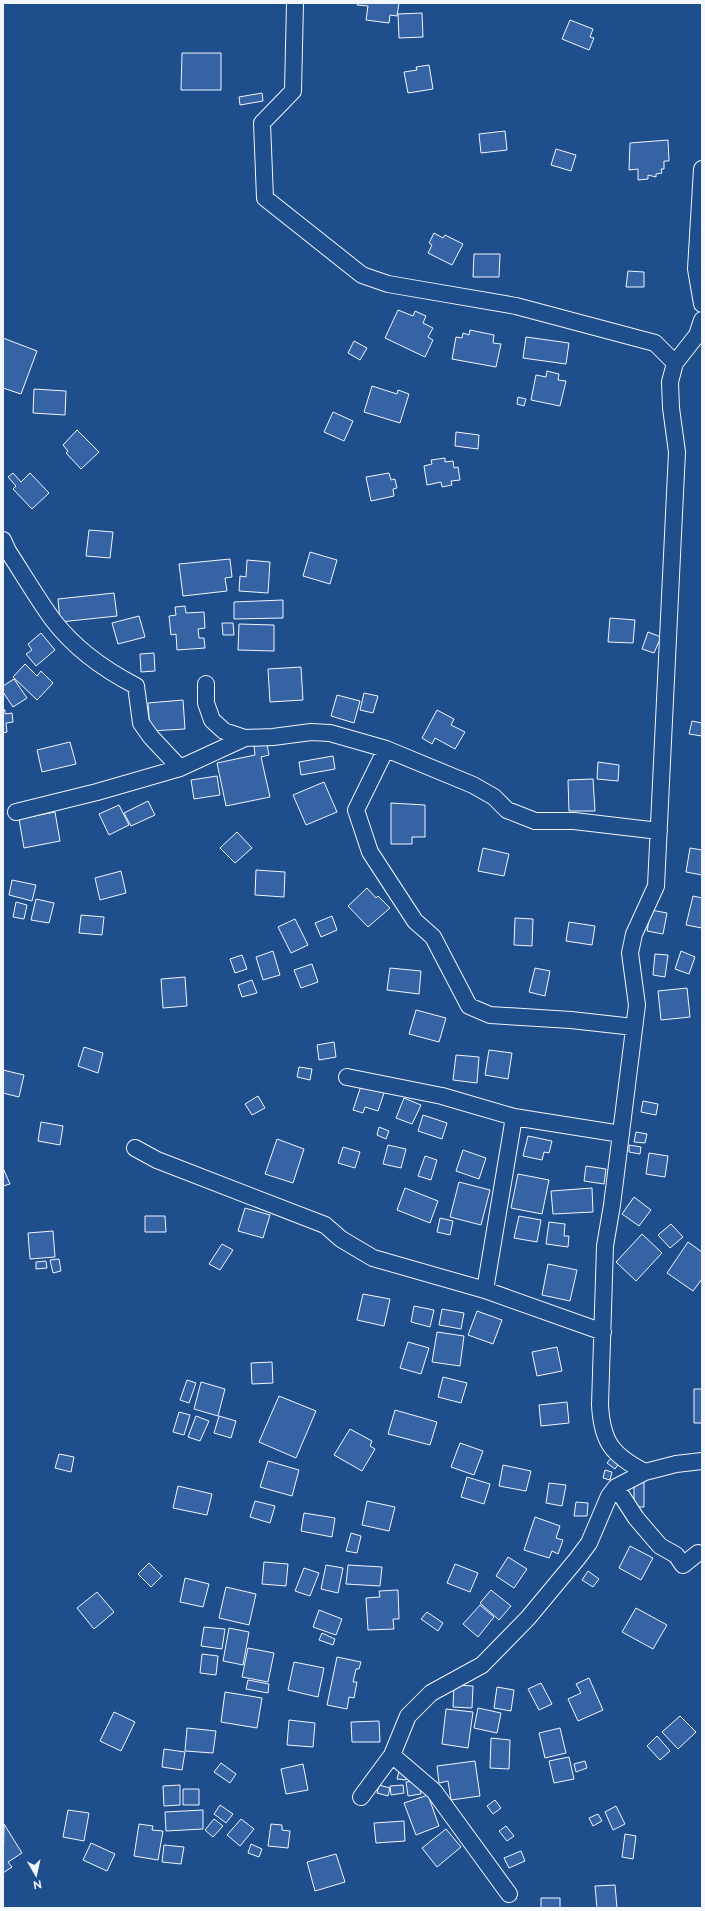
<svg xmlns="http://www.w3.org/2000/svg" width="705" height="1911" viewBox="0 0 705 1911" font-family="Raleway,sans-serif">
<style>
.building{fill:#3563a3;stroke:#f2f6ff}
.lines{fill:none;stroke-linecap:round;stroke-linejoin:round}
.minor-casing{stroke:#f2f6ff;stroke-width:18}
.minor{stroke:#1f4e8c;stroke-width:16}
</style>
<rect width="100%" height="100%" fill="#1f4e8c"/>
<path class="building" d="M 358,3 L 399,3 L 397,16 L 390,15 L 389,23 L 366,20 L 368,6 L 357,5 Z
M 422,13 L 423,37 L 399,38 L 398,14 Z
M 570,20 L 593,29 L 590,37 L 594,38 L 589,50 L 562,39 Z
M 182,53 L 221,53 L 221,90 L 181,90 Z
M 429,65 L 433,89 L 408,93 L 404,72 L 417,70 L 416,67 Z
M 262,93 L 263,101 L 240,105 L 239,97 Z
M 505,131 L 507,150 L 481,153 L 479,134 Z
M 668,140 L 669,161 L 664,161 L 664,169 L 661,169 L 662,173 L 656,174 L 656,177 L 648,175 L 648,179 L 638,180 L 638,169 L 629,170 L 630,143 Z
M 556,149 L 576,155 L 571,171 L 551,165 Z
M 434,233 L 443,238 L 445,235 L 463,244 L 452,265 L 428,253 L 432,245 L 429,243 Z
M 474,254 L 500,254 L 499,277 L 473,277 Z
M 628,271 L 644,272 L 644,287 L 626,287 Z
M 398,310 L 413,316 L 415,311 L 426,316 L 423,323 L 433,328 L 428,337 L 433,340 L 425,357 L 385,338 Z
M 470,330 L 494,335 L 493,343 L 501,344 L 496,367 L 452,359 L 456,337 L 462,338 L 463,333 L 469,335 Z
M 526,337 L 569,343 L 566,364 L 523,358 Z
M 3,338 L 37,351 L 21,394 L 3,388 Z
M 354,341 L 367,348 L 360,360 L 348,353 Z
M 547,371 L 559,374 L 558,380 L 566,381 L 560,406 L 531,400 L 536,375 L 546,377 Z
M 372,386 L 397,394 L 398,390 L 409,394 L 400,423 L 364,412 Z
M 34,389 L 66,391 L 65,415 L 33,413 Z
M 518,397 L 526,399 L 524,406 L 517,404 Z
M 333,412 L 353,421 L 344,441 L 324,432 Z
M 77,430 L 99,452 L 81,469 L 66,453 L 68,451 L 63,445 Z
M 456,432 L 479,435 L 478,449 L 455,446 Z
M 445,458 L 445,462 L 453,461 L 454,468 L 458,467 L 460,480 L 451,481 L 452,485 L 442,487 L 441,482 L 427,485 L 424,466 L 432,464 L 431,460 Z
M 13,473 L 21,482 L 30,473 L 49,493 L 32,509 L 13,489 L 16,486 L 8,477 Z
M 389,473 L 391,480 L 395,479 L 397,488 L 393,489 L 394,496 L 371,501 L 366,477 Z
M 89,530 L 113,532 L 110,558 L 86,556 Z
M 310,552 L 337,560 L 330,584 L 303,576 Z
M 230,559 L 232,577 L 225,578 L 227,591 L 183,596 L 179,564 Z
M 247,560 L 270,562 L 268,593 L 239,591 L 240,576 L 246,577 Z
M 114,593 L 117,616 L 60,622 L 58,599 Z
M 283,600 L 283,618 L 234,619 L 234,602 Z
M 185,606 L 186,613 L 204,612 L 205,628 L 198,629 L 199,638 L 204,638 L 205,648 L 177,650 L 176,634 L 171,635 L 169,616 L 176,615 L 175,607 Z
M 139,616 L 145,637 L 118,644 L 112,623 Z
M 610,618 L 635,620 L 633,643 L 608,642 Z
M 222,623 L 233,623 L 234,635 L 223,635 Z
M 239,624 L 274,625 L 274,651 L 238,650 Z
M 648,632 L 661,637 L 654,653 L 642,649 Z
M 41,633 L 55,650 L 36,666 L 26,654 L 32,650 L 28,644 Z
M 154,653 L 155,671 L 141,672 L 140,654 Z
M 25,664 L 37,676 L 41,671 L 53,683 L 37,700 L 13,677 Z
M 301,667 L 303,700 L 270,702 L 268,669 Z
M 14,679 L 27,698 L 13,707 L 3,692 L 3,686 Z
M 364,693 L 378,696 L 373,713 L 360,710 Z
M 337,695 L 360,701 L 354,723 L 331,716 Z
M 183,700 L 185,729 L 150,731 L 148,703 Z
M 3,710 L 5,710 L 5,714 L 12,713 L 13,722 L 6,723 L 7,732 L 3,733 Z
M 437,710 L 454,719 L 451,725 L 465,732 L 455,749 L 435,738 L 432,744 L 422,738 Z
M 692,721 L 702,723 L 702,736 L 689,734 Z
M 70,742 L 76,764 L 42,772 L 37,750 Z
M 267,744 L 269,755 L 261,757 L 270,797 L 226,806 L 217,763 L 255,755 L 254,746 Z
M 333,756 L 335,769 L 301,775 L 299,762 Z
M 598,762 L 619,765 L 618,781 L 597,779 Z
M 217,776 L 220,795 L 194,799 L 191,780 Z
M 593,779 L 595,811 L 569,811 L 568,780 Z
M 324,782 L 337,812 L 306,825 L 293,795 Z
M 148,801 L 155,815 L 131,826 L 124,813 Z
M 391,803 L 425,805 L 425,837 L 412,837 L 412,844 L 391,844 Z
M 119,805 L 129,825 L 109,835 L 99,814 Z
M 55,812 L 60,841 L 24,848 L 19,819 Z
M 237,832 L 252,848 L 235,863 L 220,848 Z
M 483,848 L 509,854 L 504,876 L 478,871 Z
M 690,848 L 702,850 L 702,875 L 686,872 Z
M 256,870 L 285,872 L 284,897 L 255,895 Z
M 121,871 L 126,893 L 100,900 L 95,878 Z
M 12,880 L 36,885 L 32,901 L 9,895 Z
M 367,888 L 376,898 L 378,896 L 390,908 L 368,927 L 348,906 Z
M 693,896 L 702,898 L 702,928 L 686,925 Z
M 36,899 L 54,903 L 49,923 L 31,920 Z
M 16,902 L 27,905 L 24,919 L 13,917 Z
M 651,910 L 667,913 L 663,934 L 647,931 Z
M 81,915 L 104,917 L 102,935 L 79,933 Z
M 332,916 L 337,930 L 321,937 L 315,923 Z
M 515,918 L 533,919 L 532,946 L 514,945 Z
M 295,919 L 308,945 L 291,953 L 278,927 Z
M 569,922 L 595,926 L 592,945 L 566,941 Z
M 273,951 L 280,975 L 263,980 L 256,957 Z
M 681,951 L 695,957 L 689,974 L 675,969 Z
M 655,954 L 668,955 L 665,977 L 653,975 Z
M 242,955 L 247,969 L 235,973 L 230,959 Z
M 312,964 L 318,982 L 301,988 L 294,970 Z
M 390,968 L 421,971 L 419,994 L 387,990 Z
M 535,968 L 550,971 L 545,996 L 529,992 Z
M 185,977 L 187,1006 L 163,1008 L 161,979 Z
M 252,980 L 257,993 L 242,997 L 238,985 Z
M 687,988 L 690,1017 L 661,1020 L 658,991 Z
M 416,1010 L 446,1018 L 439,1042 L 409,1034 Z
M 334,1042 L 336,1057 L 319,1060 L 317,1045 Z
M 84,1047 L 103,1053 L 98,1073 L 78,1066 Z
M 489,1050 L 512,1053 L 508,1079 L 485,1075 Z
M 456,1055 L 479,1057 L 477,1083 L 453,1080 Z
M 299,1067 L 312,1069 L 310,1080 L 297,1077 Z
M 3,1070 L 24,1075 L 19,1097 L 3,1093 Z
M 362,1083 L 385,1090 L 378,1111 L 365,1107 L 363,1113 L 353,1110 Z
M 258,1096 L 265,1108 L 252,1115 L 245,1104 Z
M 404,1098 L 421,1105 L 412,1124 L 396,1118 Z
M 643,1101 L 658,1104 L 656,1115 L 641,1112 Z
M 423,1115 L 447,1123 L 442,1139 L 418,1131 Z
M 41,1122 L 63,1126 L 60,1145 L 38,1141 Z
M 379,1127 L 389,1131 L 386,1139 L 377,1135 Z
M 636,1132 L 647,1134 L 645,1143 L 634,1142 Z
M 528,1136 L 552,1141 L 549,1153 L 544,1152 L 542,1160 L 523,1156 Z
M 277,1139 L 304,1149 L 293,1183 L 265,1174 Z
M 388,1145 L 406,1149 L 401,1168 L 383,1164 Z
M 629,1145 L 641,1147 L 640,1154 L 629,1152 Z
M 343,1147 L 360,1152 L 355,1168 L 338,1163 Z
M 463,1150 L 486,1158 L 479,1179 L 456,1171 Z
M 649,1153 L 668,1156 L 665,1177 L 646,1174 Z
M 425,1156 L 437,1160 L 431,1180 L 418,1176 Z
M 586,1166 L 606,1169 L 604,1184 L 584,1181 Z
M 3,1168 L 10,1184 L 3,1186 Z
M 518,1174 L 549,1180 L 542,1214 L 511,1208 Z
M 459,1182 L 490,1190 L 481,1225 L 450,1217 Z
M 405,1188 L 438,1201 L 430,1223 L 397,1210 Z
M 592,1188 L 593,1212 L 553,1214 L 551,1191 Z
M 634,1197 L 651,1210 L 639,1226 L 622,1214 Z
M 245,1208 L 270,1215 L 263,1238 L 238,1231 Z
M 145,1216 L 165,1216 L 166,1232 L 145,1232 Z
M 519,1216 L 541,1220 L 537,1242 L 514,1238 Z
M 440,1218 L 453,1221 L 450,1235 L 437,1232 Z
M 549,1222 L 565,1224 L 564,1236 L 569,1236 L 568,1247 L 546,1244 Z
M 671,1224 L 683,1237 L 670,1248 L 658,1235 Z
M 53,1231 L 55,1257 L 30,1259 L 28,1233 Z
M 642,1234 L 662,1253 L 636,1281 L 616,1262 Z
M 688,1242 L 702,1252 L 702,1279 L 693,1291 L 667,1273 Z
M 222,1244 L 233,1250 L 220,1270 L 209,1264 Z
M 59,1259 L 61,1271 L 53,1273 L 50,1260 Z
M 46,1261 L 47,1268 L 36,1269 L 36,1262 Z
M 548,1264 L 577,1270 L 570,1301 L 542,1295 Z
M 363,1294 L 390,1299 L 384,1326 L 357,1320 Z
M 414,1306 L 434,1310 L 430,1327 L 411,1322 Z
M 442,1309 L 464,1313 L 461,1329 L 439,1325 Z
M 477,1311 L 502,1320 L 493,1344 L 468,1335 Z
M 437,1332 L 464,1336 L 460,1366 L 432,1362 Z
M 408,1342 L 429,1348 L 421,1374 L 400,1368 Z
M 557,1347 L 562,1371 L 537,1376 L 532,1352 Z
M 272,1362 L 273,1383 L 252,1384 L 251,1363 Z
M 443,1377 L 467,1383 L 461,1403 L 438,1397 Z
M 187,1380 L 196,1383 L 189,1403 L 180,1400 Z
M 201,1382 L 225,1389 L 218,1416 L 194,1409 Z
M 694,1389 L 702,1389 L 702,1423 L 694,1423 Z
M 279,1396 L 316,1411 L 296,1458 L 259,1442 Z
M 567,1402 L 569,1423 L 541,1426 L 539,1405 Z
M 395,1410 L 437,1422 L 430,1445 L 388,1434 Z
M 179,1412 L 190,1415 L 184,1435 L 173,1432 Z
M 196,1416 L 209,1421 L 200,1441 L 188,1437 Z
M 219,1416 L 236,1421 L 231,1438 L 214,1433 Z
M 350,1429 L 372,1441 L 370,1446 L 375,1449 L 362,1471 L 334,1455 Z
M 460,1443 L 483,1451 L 474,1475 L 451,1467 Z
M 59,1454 L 74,1457 L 71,1472 L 55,1468 Z
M 611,1458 L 619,1463 L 615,1469 L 607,1463 Z
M 268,1461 L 299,1470 L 292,1496 L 260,1487 Z
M 503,1465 L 531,1471 L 526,1491 L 499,1486 Z
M 605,1470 L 612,1472 L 610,1480 L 603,1478 Z
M 467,1477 L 490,1484 L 484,1504 L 461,1497 Z
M 634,1482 L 644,1482 L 644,1507 L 634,1507 Z
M 549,1483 L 566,1485 L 562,1506 L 546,1503 Z
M 178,1486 L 212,1494 L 207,1515 L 173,1508 Z
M 255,1501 L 275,1506 L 270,1523 L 250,1517 Z
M 367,1501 L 395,1507 L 389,1531 L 362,1525 Z
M 576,1502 L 588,1503 L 587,1516 L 574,1516 Z
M 304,1513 L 335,1518 L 332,1537 L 301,1531 Z
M 535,1517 L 560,1526 L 556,1538 L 563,1540 L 558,1554 L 552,1551 L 549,1558 L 524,1550 Z
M 351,1533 L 361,1536 L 357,1553 L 346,1551 Z
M 630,1546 L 653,1558 L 641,1580 L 619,1568 Z
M 508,1557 L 527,1569 L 514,1588 L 496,1576 Z
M 264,1562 L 288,1564 L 286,1586 L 262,1584 Z
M 149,1563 L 162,1576 L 151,1587 L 138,1574 Z
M 455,1564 L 478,1573 L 470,1592 L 447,1583 Z
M 326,1565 L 343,1568 L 338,1593 L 321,1589 Z
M 348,1565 L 382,1567 L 380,1586 L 346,1584 Z
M 304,1568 L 319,1573 L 310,1596 L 295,1591 Z
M 588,1571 L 599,1579 L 593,1587 L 582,1580 Z
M 185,1578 L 209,1584 L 203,1607 L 180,1602 Z
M 226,1587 L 256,1594 L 249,1625 L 219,1618 Z
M 398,1590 L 399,1619 L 393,1619 L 394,1629 L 368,1630 L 366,1598 L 380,1597 L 379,1591 Z
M 491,1590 L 511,1606 L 499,1620 L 480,1603 Z
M 97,1592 L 114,1612 L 94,1629 L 77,1608 Z
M 480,1605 L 494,1617 L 478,1637 L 463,1624 Z
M 636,1608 L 667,1625 L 653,1649 L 622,1632 Z
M 319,1610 L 342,1619 L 336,1635 L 313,1627 Z
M 427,1612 L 443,1623 L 438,1631 L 421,1619 Z
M 204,1627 L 225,1629 L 222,1649 L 201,1646 Z
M 229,1628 L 249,1632 L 243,1665 L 223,1661 Z
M 322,1633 L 335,1639 L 333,1645 L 319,1640 Z
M 248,1648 L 274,1653 L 268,1682 L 242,1677 Z
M 202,1654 L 218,1656 L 216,1675 L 200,1673 Z
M 337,1657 L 361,1662 L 359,1669 L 356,1669 L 353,1682 L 357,1682 L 354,1698 L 349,1697 L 347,1709 L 327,1705 Z
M 294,1662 L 324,1668 L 318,1697 L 288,1690 Z
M 589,1678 L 603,1710 L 578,1721 L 568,1699 L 581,1693 L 576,1684 Z
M 248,1680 L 269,1684 L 268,1693 L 246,1689 Z
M 541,1683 L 552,1704 L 539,1710 L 528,1689 Z
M 454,1685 L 473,1686 L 472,1708 L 453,1707 Z
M 497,1687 L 514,1690 L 511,1711 L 494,1708 Z
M 225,1692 L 262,1698 L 257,1728 L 221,1722 Z
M 478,1708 L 501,1713 L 497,1733 L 474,1728 Z
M 446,1709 L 473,1712 L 468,1748 L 442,1744 Z
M 114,1712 L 135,1722 L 121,1751 L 100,1741 Z
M 680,1716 L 696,1732 L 678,1749 L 662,1732 Z
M 289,1720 L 315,1723 L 313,1747 L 287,1745 Z
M 379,1721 L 380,1742 L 352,1742 L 351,1722 Z
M 187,1728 L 216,1731 L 213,1753 L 185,1751 Z
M 560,1728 L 566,1753 L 545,1758 L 539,1733 Z
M 657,1736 L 670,1751 L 660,1760 L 647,1746 Z
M 491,1738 L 510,1740 L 509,1769 L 490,1768 Z
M 164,1749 L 185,1752 L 182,1770 L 162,1767 Z
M 569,1757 L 574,1779 L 554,1783 L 549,1761 Z
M 475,1761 L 480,1796 L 451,1800 L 448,1781 L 439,1783 L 437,1766 Z
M 585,1761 L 587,1768 L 576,1772 L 574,1764 Z
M 221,1763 L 236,1774 L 230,1783 L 214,1772 Z
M 303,1764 L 308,1790 L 286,1794 L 281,1769 Z
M 399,1771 L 407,1772 L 406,1780 L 397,1779 Z
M 419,1780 L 421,1794 L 408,1796 L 406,1782 Z
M 180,1785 L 180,1805 L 164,1806 L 163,1786 Z
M 379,1785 L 390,1788 L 388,1796 L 377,1793 Z
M 403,1785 L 404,1793 L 391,1795 L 390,1786 Z
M 183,1789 L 199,1789 L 199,1805 L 183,1805 Z
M 428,1795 L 439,1826 L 416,1835 L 404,1803 Z
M 495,1800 L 501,1808 L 493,1814 L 487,1806 Z
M 220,1805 L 233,1814 L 226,1823 L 214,1814 Z
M 616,1806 L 625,1824 L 613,1830 L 605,1812 Z
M 68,1810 L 89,1813 L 84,1841 L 63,1837 Z
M 203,1810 L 203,1829 L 166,1831 L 165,1812 Z
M 598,1814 L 602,1821 L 593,1826 L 589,1818 Z
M 214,1819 L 223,1826 L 213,1837 L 205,1830 Z
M 241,1819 L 254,1829 L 240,1846 L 227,1835 Z
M 404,1821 L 405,1841 L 376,1843 L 374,1823 Z
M 4,1824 L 22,1853 L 8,1862 L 12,1867 L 3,1873 Z
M 139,1824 L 153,1826 L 152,1830 L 163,1831 L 158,1860 L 134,1856 Z
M 271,1824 L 282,1825 L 282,1830 L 290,1831 L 288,1848 L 268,1846 Z
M 506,1826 L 514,1836 L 507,1841 L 499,1831 Z
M 446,1829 L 461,1847 L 437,1867 L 422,1848 Z
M 625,1834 L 636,1836 L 633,1859 L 622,1857 Z
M 91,1843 L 115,1854 L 107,1871 L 83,1860 Z
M 251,1844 L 262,1849 L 259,1857 L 248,1853 Z
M 164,1845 L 184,1847 L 181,1864 L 162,1862 Z
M 521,1851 L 525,1861 L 509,1868 L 504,1858 Z
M 336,1854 L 345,1882 L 315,1891 L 307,1862 Z
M 615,1885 L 617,1908 L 597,1908 L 595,1886 Z
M 541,1898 L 560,1898 L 560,1908 L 541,1908 Z"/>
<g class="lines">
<defs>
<path id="minor" d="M 295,3 L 293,91 L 262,123 L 265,198 L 362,275 L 388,284 L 516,306 L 655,343 L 675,363
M 702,169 L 696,269 L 702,304
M 3,540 L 8,551 C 23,574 37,598 53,620 C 75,649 105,670 136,686 L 141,723 L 151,737 L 180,768
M 206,684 L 206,703 L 212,720 L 224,731 L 245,738 L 273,737 L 311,732 L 330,733 L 386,749 L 473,785 L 494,797 L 507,810 L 535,821 L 574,821 L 659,831
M 386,749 L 356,810 L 370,852 L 415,921 L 433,937 L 469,1006 L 490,1015 L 571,1020 L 634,1027
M 16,812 L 97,792 L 180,768 L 245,738
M 347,1077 L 442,1096 L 514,1117 L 621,1134
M 135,1148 L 157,1160 L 325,1225 L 341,1239 L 373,1258 L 485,1290 L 603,1332
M 485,1290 L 514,1117
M 645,1472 C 612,1455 602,1442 600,1405 L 605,1246 L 612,1205 L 637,1005 L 630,953 L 634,934 L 656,886 L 677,452 L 671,408 L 670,382 L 675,363 L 697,335 L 702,320
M 616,1487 L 636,1518 L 660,1546 L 676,1555 L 683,1565 L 698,1553
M 392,1755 L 434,1791 L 509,1894
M 361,1797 L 392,1755 L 408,1716 L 431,1693 L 482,1665 L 528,1618 L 577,1559 L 589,1543 L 609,1496 L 616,1487 L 645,1472 L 676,1464 L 702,1461"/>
</defs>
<use href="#minor" class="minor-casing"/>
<use href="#minor" class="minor"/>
</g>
<rect width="705" height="1911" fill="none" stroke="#f2f6ff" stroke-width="8"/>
<g transform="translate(36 1875) rotate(171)" stroke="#1f4e8c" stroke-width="3" paint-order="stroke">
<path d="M0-3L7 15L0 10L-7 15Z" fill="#f2f6ff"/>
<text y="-6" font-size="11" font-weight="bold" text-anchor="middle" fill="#f2f6ff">N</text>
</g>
</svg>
